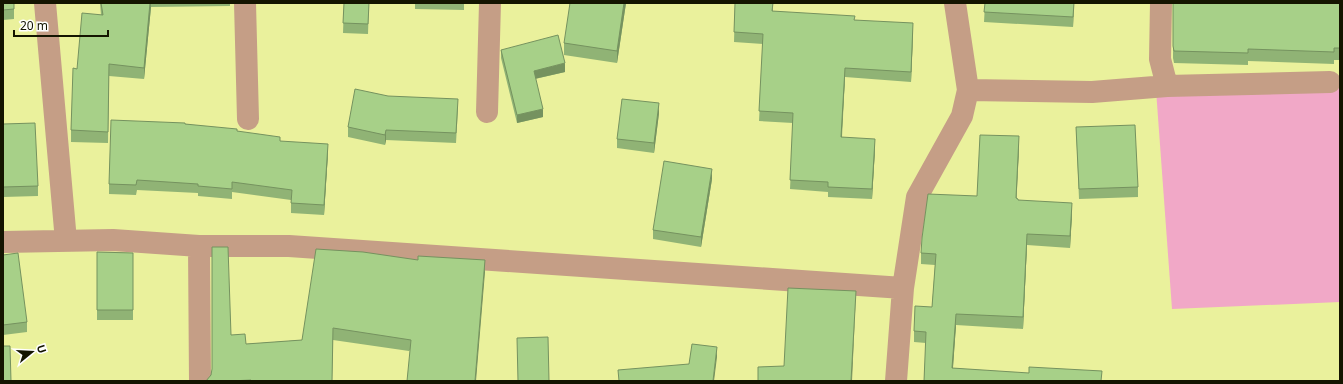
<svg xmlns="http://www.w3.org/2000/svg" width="1343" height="384" viewBox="0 0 1343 384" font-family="'Noto Sans',sans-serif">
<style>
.green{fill:#f1a8c7}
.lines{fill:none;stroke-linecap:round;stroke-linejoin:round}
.street{stroke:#c59e86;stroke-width:22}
.wall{fill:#90b375}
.shaded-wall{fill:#75925f}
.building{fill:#a7d088;stroke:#75925f}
</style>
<rect width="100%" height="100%" fill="#eaf19c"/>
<path class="green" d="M 1155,76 L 1340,77 L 1340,302 L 1172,309 Z"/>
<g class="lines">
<path class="street" d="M 45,3 L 66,241
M 245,3 L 248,119
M 1161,3 L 1160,59 L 1167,86
M 968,90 L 1092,92 L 1167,86 L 1330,82
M 487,112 L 490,3
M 3,242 L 113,240 L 199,246 L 289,246 L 903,288
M 199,246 L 200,381
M 896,381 L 903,288 L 917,197 L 962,116 L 968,90 L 955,3"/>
</g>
<path class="wall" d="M 3,3 L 14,9 L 14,19 L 3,20 Z
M 100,3 L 230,3 L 230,6 L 151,7 L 144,79 L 109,76 L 108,143 L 71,142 L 71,130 L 77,69 L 101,15 Z
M 344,3 L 369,3 L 368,34 L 343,33 Z
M 415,3 L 464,3 L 464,10 L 415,9 Z
M 626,3 L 617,63 L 564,55 L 564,43 Z
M 735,3 L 773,3 L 773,11 L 855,20 L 913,33 L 911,82 L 845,77 L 842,137 L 875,149 L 872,199 L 828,197 L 828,192 L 790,189 L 793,123 L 759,121 L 763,44 L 734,42 Z
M 985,3 L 1074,3 L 1073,27 L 984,22 Z
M 1173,3 L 1340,3 L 1340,60 L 1334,60 L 1334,64 L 1248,61 L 1248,65 L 1174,63 L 1173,58 Z
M 501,50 L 565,72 L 535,79 L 543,117 L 517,123 L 501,58 Z
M 458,108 L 456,143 L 386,140 L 385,145 L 348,137 L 348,127 Z
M 659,113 L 654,153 L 617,148 L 617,139 Z
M 3,124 L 38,186 L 38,196 L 3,197 Z
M 185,124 L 237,131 L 280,141 L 328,153 L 324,215 L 291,213 L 291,200 L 232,192 L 232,199 L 198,196 L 198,193 L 137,190 L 136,195 L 109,194 L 109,184 Z
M 1076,127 L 1138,187 L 1138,197 L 1079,199 Z
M 1019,148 L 1016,198 L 1018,200 L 1072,214 L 1070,248 L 1027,245 L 1023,329 L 956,325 L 953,368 L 1102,381 L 924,381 L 926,343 L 914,342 L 914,331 L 932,307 L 935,265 L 921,264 L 921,253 L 977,196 Z
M 712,179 L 701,247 L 653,239 L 653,230 Z
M 97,252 L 133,253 L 133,320 L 97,320 Z
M 3,255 L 27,322 L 27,332 L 3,335 Z
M 485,272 L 409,351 L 333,340 L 332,381 L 206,381 L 211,375 L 231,335 L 246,344 L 302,340 Z"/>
<path class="shaded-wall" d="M 150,3 L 151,3 L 151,7 L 144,79 L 144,68 Z
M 624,3 L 626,3 L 617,63 L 617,51 Z
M 1074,3 L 1073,27 L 1073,17 Z
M 913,23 L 913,33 L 911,82 L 911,72 Z
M 565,63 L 565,72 L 534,79 L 534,71 Z
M 845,68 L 845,77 L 841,147 L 841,137 Z
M 659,103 L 659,113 L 654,153 L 654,143 Z
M 543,109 L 543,117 L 517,123 L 517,115 Z
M 386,130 L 386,140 L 385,145 L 385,135 Z
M 1019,136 L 1019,148 L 1016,210 L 1016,198 Z
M 875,139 L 875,149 L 872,199 L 872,189 Z
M 328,144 L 328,153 L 324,215 L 324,205 Z
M 712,169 L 712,179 L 701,247 L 701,237 Z
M 1072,203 L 1072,214 L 1070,248 L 1070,236 Z
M 1027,234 L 1027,245 L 1023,329 L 1023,317 Z
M 485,260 L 485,272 L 476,381 L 475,381 Z
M 856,291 L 852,381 L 851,381 Z
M 956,314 L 956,325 L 952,380 L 952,368 Z
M 717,347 L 717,357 L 714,381 L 713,381 Z"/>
<path class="building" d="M 3,3 L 14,3 L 14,9 L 3,10 Z
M 101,3 L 150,3 L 144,68 L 109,64 L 108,132 L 71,130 L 73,68 L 77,69 L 82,13 L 103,15 Z
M 344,3 L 369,3 L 368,24 L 343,23 Z
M 570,3 L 624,3 L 617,51 L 564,43 Z
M 735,3 L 773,3 L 772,11 L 855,16 L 854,20 L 913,23 L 911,72 L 845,68 L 841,137 L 875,139 L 872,189 L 828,187 L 828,182 L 790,180 L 793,113 L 759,111 L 763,34 L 734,32 Z
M 985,3 L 1074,3 L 1073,17 L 984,12 Z
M 1173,3 L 1340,3 L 1340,48 L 1334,48 L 1334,52 L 1248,49 L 1248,53 L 1174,51 L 1173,46 Z
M 558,35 L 565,63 L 534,71 L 543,109 L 517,115 L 501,50 Z
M 355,89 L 388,96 L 458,99 L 456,133 L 386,130 L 385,135 L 348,127 Z
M 622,99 L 659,103 L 654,143 L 617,139 Z
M 111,120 L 185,123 L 185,124 L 237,129 L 237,131 L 280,137 L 280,141 L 328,144 L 324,205 L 291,203 L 292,190 L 232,182 L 232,189 L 198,186 L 198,184 L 137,180 L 136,185 L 109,184 Z
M 35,123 L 38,186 L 3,187 L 3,124 Z
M 1135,125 L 1138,187 L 1079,189 L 1076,127 Z
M 980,135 L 1019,136 L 1016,198 L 1018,199 L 1018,200 L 1072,203 L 1070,236 L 1027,234 L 1023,317 L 956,314 L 952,368 L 1029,373 L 1029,367 L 1102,371 L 1101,381 L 924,381 L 926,332 L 914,331 L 915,306 L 932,307 L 936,254 L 921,253 L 922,238 L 928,194 L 977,196 Z
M 664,161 L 712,169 L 701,237 L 653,230 Z
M 212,247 L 228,247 L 231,335 L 245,334 L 246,344 L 302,340 L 316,249 L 363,252 L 418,260 L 418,256 L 485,260 L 475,381 L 407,381 L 411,340 L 333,328 L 332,381 L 252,381 L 251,380 L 230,381 L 206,381 L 211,375 L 212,369 Z
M 97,252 L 133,253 L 133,310 L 97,310 Z
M 18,253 L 27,322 L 3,325 L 3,255 Z
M 788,288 L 856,291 L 851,381 L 758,381 L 758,367 L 784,366 Z
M 548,337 L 549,381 L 518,381 L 517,338 Z
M 692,344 L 717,347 L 713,381 L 619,381 L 618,370 L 689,364 Z
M 3,346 L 10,346 L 11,381 L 3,381 Z"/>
<rect width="1343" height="384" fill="none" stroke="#141500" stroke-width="8"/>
<g transform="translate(32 352) rotate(72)" stroke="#ffffff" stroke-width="3" paint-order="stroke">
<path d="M0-3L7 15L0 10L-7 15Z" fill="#141500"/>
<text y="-6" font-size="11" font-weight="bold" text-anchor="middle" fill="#141500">U</text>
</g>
<path d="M14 30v6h94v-6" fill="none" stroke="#141500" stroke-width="2"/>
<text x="20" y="30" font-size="12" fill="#141500" stroke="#ffffff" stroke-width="3" paint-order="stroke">20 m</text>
</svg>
